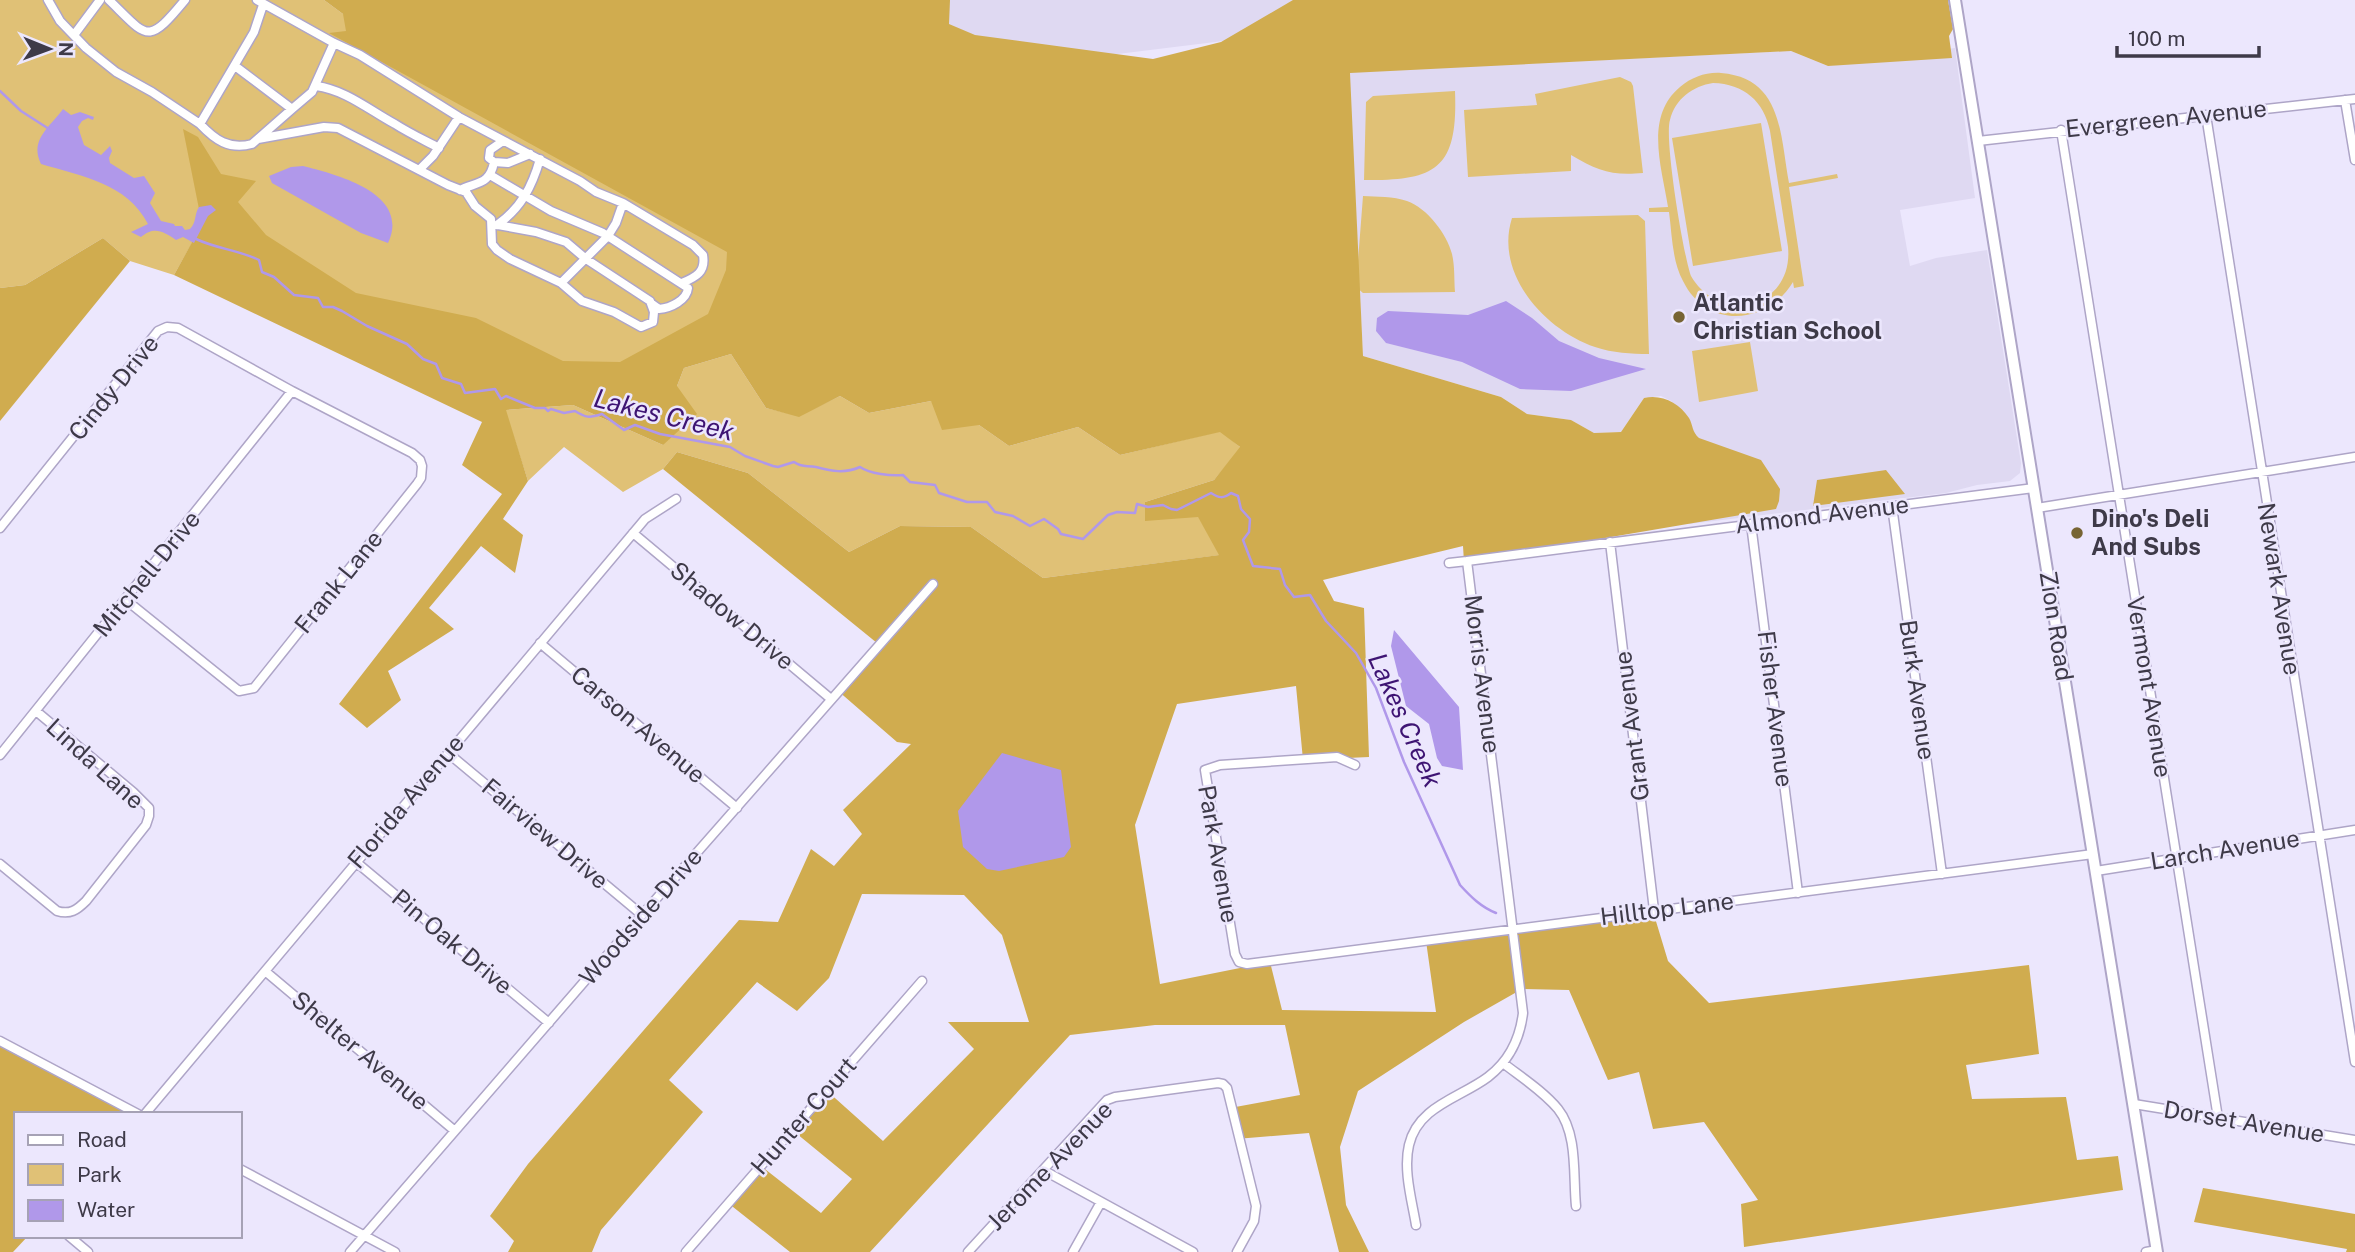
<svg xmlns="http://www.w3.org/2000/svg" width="2355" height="1252" viewBox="0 0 2355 1252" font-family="'Public Sans',sans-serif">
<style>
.built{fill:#dfd9f2}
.green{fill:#e0c176;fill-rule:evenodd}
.forest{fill:#d0ac4f}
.water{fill:#b098ea}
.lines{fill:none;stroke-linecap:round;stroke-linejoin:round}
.stream{stroke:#b098ea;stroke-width:2.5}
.street-casing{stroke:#aea5c7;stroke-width:11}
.secondary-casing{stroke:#aea5c7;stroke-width:14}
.street{stroke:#fff;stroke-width:8}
.secondary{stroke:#fff;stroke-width:10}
.poi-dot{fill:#776433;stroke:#ece7fd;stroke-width:2.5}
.labels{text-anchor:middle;stroke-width:5;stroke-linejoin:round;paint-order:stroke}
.street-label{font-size:24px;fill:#3e3a48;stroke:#ece7fd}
.poi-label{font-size:24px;font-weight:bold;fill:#3e3a48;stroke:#ece7fd;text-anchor:start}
.water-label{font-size:26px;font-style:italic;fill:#3e1473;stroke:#ece7fd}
</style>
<rect width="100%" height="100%" fill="#ece7fd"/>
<path class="built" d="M 576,0 L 1557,0 L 590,119 Z
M 1955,48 L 1975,198 L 1900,210 L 1910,266 L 1936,258 L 1987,250 L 2021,463 L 2020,473 L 2010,481 L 1977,485 L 1946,493 L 1689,524 L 1679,408 L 1671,401 L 1661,396 L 1644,398 L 1621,432 L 1594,433 L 1571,420 L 1527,414 L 1501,397 L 1363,356 L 1349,72 L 1791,51 L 1828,66 Z"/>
<path class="green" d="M 0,0 L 324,0 L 343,14 L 741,233 L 705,337 L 639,370 L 482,360 L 202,225 L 174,275 L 130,261 L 103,238 L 25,285 L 0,288 Z
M 1721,73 C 1783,78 1780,136 1789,183 L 1837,174 L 1838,178 L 1789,187 L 1804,286 L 1794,288 L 1793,282 C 1767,325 1707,330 1683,281 C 1672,261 1672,234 1669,212 L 1649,212 L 1649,208 L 1668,207 C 1662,168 1644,117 1680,87 C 1692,77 1706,72 1721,73 ZM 1713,83 C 1744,84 1764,101 1770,131 L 1788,247 C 1794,307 1721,327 1691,276 C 1683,254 1664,138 1670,120 C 1675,99 1693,86 1713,83 Z
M 1620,77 L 1631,82 L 1633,86 L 1643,173 C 1612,176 1598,171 1571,155 L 1571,171 L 1468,177 L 1464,110 L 1537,105 L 1535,94 Z
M 1455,91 C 1458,168 1437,181 1364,180 L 1366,102 L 1373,96 Z
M 1761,123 L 1782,251 L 1693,266 L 1672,138 Z
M 1363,196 C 1377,197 1393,196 1407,201 C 1427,208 1447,234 1452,254 C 1455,267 1454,280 1455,292 L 1363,293 L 1356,287 Z
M 1638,215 L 1645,221 L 1649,354 C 1631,354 1613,353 1595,347 C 1545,330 1494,274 1512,218 Z
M 1750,342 L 1758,391 L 1699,402 L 1692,351 Z
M 731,354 L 766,408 L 799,416 L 840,396 L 869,413 L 931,401 L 979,425 L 1009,446 L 1078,427 L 1120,455 L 1221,431 L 1241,448 L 1214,480 L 1145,502 L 1145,520 L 1198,516 L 1220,555 L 1043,578 L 971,527 L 900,526 L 849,552 L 748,473 L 677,452 L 663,469 L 623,492 L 564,447 L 528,481 L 505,410 L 573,405 L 663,445 L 677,386 L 684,368 Z"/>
<path class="forest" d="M 324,0 L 950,0 L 949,24 L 975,35 L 1153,59 L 1221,42 L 1293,0 L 1948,0 L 1953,29 L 1949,36 L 1952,58 L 1828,66 L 1791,51 L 1350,73 L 1363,356 L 1501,397 L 1527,414 L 1571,420 L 1594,433 L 1621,432 L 1644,398 C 1662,394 1679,403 1689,418 C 1693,425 1692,432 1699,438 L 1761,460 L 1780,489 L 1779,501 L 1776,509 L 1464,562 L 1463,546 L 1323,580 L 1334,601 L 1364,608 L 1369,757 L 1303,760 L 1296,686 L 1177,704 L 1135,825 L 1160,984 L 1270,962 L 1282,1010 L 1436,1012 L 1426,941 L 1604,918 L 1655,918 L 1668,961 L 1709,1003 L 2029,965 L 2039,1054 L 1966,1065 L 1972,1099 L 2066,1097 L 2077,1160 L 2118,1156 L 2123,1190 L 1744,1247 L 1741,1204 L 1758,1200 L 1704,1122 L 1653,1129 L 1639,1072 L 1608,1080 L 1569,990 L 1522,989 L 1464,1022 L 1358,1091 L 1340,1147 L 1346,1205 L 1369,1252 L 1339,1252 L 1309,1133 L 1236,1139 L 1230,1108 L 1300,1095 L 1285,1025 L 1155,1025 L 1070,1035 L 870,1252 L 790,1252 L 728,1203 L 761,1166 L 821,1213 L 852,1179 L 791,1129 L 826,1090 L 883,1141 L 974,1049 L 948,1022 L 1029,1022 L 1002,935 L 964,895 L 862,894 L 829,978 L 797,1011 L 757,982 L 669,1080 L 703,1112 L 601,1230 L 592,1252 L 508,1252 L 514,1241 L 490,1216 L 528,1164 L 739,920 L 778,922 L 811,849 L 834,866 L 862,834 L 843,810 L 911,744 L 897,742 L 837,690 L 877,643 L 663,469 L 677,452 L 748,473 L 849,552 L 900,526 L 971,527 L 1043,578 L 1219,555 L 1198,517 L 1145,521 L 1145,502 L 1214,480 L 1240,447 L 1220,432 L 1120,455 L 1078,427 L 1009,446 L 979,425 L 942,430 L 931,401 L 869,413 L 840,396 L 799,417 L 766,408 L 731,354 L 684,368 L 677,386 L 697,414 L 663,445 L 573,405 L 506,410 L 528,481 L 503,519 L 523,535 L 515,573 L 481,546 L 429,608 L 454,629 L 388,671 L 401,700 L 367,728 L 339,704 L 502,494 L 462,465 L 482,422 L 174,275 L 202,224 L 183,129 L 198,137 L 221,174 L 256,181 L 238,202 L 266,235 L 356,293 L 476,318 L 563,361 L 620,362 L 708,314 L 726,270 L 727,252 L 329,33 L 346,31 L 343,14 Z
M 103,238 L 130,261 L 0,421 L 0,288 L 25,285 Z
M 1886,470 L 1905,494 L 1813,506 L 1817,480 Z
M 0,1043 L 131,1114 L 16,1114 L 16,1236 L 28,1236 L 13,1252 L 0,1252 Z
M 2203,1188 L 2355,1214 L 2355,1252 L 2346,1252 L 2347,1249 L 2194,1222 Z"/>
<path class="water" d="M 63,109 L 71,115 L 80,112 L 94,117 L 93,120 L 88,118 L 82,121 L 78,127 L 84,145 L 101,155 L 110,146 L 112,151 L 109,158 L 110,163 L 134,178 L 144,176 L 155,193 L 150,203 L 161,221 L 174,224 L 175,226 L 182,226 L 185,230 L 190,229 C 197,222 194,214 199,207 L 211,205 L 216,210 L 208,216 L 194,243 L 183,237 L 176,240 C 163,231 154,226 141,237 L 131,232 L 148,224 C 127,183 81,176 41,164 C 29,140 50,127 63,109 Z
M 303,166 C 339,175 411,194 388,243 L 361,233 L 272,183 L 269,176 L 291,167 Z
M 1506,301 L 1532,318 L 1559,341 L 1599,358 L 1646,369 L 1571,391 L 1520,389 L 1462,362 L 1386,343 L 1376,331 L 1377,318 L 1388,311 L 1468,315 Z
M 1394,630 L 1459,707 L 1463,770 L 1442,766 L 1437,758 L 1429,724 L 1406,706 L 1391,646 Z
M 1002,753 L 1061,770 L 1071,847 L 1064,857 L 999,871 L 987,869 L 963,847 L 958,811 Z"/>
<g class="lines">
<path class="stream" d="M 0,91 L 21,111 L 49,129
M 196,239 C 217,249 239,250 259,260 L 262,272 L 274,277 L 294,295 L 318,298 L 323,307 L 333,307 L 342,311 L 367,326 L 407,344 L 423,359 L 436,364 L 442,378 L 461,384 L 465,393 L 495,389 L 501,399 L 506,396 L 535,408 L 545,408 L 548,411 L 551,409 L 564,413 L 575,411 C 586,418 589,418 602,414 L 624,430 L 635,425 L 660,434 L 730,447 L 745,456 L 773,466 L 778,467 L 794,462 C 802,468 807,465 816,467 C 832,471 844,474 860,467 C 870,474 891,476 903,475 L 910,482 L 935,485 L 939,493 L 967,502 L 987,502 L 995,512 L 1013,516 L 1030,526 L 1044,519 L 1058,529 L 1061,534 L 1083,539 L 1108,515 L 1117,512 L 1135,513 L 1137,504 L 1148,507 L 1163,505 L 1171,509 L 1177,510 L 1211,493 C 1219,498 1223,499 1231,493 L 1238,496 L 1241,509 L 1250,519 L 1249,532 L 1243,540 L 1253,566 L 1280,569 L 1285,585 L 1294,597 L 1310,595 L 1326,621 L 1356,653 L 1376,688 L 1404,762 L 1460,885 C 1471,897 1481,907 1496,913"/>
<defs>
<path id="street" d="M 48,0 L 60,21 L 86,48 L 116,72 L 152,92 L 200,124 L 254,32 L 263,5
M 109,0 C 148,38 147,46 185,0
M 257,0 L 334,43 L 360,55 L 459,117 L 580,181 L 596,192 L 623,203 L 693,245 L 703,255 C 706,272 696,277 682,283
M 74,35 L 100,0
M 316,86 C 346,90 369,110 395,124 C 409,133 424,140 439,148
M 2345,100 L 2355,160
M 292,109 L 312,92 L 334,43
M 2206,115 L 2355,1062
M 200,124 C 215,140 229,150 252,144 L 292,109 L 235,66
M 2061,130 L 2218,1118
M 258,139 L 324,127 L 338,128 L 448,185 L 466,192 L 475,206 L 491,219 L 492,244 L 497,250 L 510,259 L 561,283 L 582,301 L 614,312 L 641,327 L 653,322 L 654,312 L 650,301 L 586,259 L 566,242 L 536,232 L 498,225
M 503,141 L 490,150 L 489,158 L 494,162 L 508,163 L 530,154
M 1978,141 L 2355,99
M 419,170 L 433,156 L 459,117
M 490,175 L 551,211 L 603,233 L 688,288 C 687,300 671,308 659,309 L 652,304
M 460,190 C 476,182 490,185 494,162
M 497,225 C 521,208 532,187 540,159
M 561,283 L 608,236 L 616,223 L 623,203
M 1892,506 L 1942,874
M 2037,508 L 2355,457
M 1751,524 L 1798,893
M 0,528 L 158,331 L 167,327 L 178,328 L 292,391 L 412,453 L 420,460 L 422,466 L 421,478 L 417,484 L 254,688 L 239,691 L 126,600
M 633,533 L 831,699
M 1610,542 L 1654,910
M 1449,563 L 1467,561
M 540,643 L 737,808
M 448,753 L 642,915
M 0,755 L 292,391
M 1355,765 L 1337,757 L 1220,765 L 1205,770 L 1235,954 L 1239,962 L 1247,964 L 2093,854
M 356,862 L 549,1023
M 0,864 L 57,911 C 70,915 77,910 86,901 L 146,825 L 149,816 L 149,808 L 133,792 L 36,711
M 2096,871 L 2355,830
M 265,971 L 455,1131
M 0,1041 L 138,1114
M 1503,1063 C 1521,1077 1543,1091 1558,1109 C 1578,1134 1573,1176 1576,1206
M 2134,1104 L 2355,1140
M 145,1114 L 645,519 L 676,499
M 240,1169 L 395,1252
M 1043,1170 L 1193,1252
M 1416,1225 C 1412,1201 1403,1170 1409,1145 C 1418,1106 1460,1098 1488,1077 C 1509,1061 1520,1038 1523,1013 L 1467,561 L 2034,488
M 69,1236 L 88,1252
M 350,1252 L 642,915 L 933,584
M 686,1252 L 922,981
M 968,1252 L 1107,1100 L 1115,1097 L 1218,1083 L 1223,1084 L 1227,1088 L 1256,1206 L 1254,1221 L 1237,1252
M 1073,1252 L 1101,1202
M 2146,1252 L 2157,1250"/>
<path id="secondary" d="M 1955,0 L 2157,1252"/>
</defs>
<use href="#street" class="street-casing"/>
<use href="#secondary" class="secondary-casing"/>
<use href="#street" class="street"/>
<use href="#secondary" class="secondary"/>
</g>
<g class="poi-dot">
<circle cx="1679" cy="317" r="7"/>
<circle cx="2077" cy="533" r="7"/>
</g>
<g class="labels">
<g class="street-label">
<text transform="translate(2166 119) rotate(-6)" y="8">Evergreen Avenue</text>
<text transform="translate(114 388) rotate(-51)" y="8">Cindy Drive</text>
<text transform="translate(1822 515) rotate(-7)" y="8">Almond Avenue</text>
<text transform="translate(147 574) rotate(-51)" y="8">Mitchell Drive</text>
<text transform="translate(339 582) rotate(-51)" y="8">Frank Lane</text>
<text transform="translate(2279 589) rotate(81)" y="8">Newark Avenue</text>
<text transform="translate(732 616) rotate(40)" y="8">Shadow Drive</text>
<text transform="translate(2056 626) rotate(81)" y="8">Zion Road</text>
<text transform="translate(1482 674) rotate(83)" y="8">Morris Avenue</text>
<text transform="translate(2149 687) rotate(81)" y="8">Vermont Avenue</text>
<text transform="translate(1917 690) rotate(82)" y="8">Burk Avenue</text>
<text transform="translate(1775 709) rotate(83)" y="8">Fisher Avenue</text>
<text transform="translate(638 725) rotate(40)" y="8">Carson Avenue</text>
<text transform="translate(1632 726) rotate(-97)" y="8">Grant Avenue</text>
<text transform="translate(95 764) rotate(42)" y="8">Linda Lane</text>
<text transform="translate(406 802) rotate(-50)" y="8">Florida Avenue</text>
<text transform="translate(545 834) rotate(40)" y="8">Fairview Drive</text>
<text transform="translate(2225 850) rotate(-9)" y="8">Larch Avenue</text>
<text transform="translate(1218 854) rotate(80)" y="8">Park Avenue</text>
<text transform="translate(1667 909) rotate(-7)" y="8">Hilltop Lane</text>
<text transform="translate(641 917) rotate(-49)" y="8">Woodside Drive</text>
<text transform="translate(452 942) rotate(40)" y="8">Pin Oak Drive</text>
<text transform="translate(360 1051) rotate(40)" y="8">Shelter Avenue</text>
<text transform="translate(804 1116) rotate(-49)" y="8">Hunter Court</text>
<text transform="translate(2244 1122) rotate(9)" y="8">Dorset Avenue</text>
<text transform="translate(1050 1166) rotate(-46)" y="8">Jerome Avenue</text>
</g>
<g class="poi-label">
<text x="1693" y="311">Atlantic<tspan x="1693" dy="28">Christian School</tspan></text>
<text x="2091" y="527">Dino's Deli<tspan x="2091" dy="28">And Subs</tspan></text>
</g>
<g class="water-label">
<text transform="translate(664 415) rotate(14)" y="9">Lakes Creek</text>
<text transform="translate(1405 720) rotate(66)" y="9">Lakes Creek</text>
</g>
</g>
<rect x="14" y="1112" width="228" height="126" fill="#ece7fd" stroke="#a6a2b5" stroke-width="2"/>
<rect x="28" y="1135" width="35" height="10" fill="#ffffff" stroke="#a6a2b5" stroke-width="2"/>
<text x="77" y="1147" font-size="21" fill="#3e3a48">Road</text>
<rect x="28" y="1164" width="35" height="21" fill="#e0c176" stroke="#a6a2b5" stroke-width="2"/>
<text x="77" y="1182" font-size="21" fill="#3e3a48">Park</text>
<rect x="28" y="1200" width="35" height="21" fill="#b098ea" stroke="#a6a2b5" stroke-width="2"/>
<text x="77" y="1217" font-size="21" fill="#3e3a48">Water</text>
<g transform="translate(49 49) rotate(91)" stroke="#ece7fd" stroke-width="5" paint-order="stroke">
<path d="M0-5L12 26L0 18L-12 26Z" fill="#3e3a48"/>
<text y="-10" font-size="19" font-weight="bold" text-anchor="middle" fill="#3e3a48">N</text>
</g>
<path d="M2117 46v10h142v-10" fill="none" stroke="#3e3a48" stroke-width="3.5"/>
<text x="2128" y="46" font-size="21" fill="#3e3a48" stroke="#ece7fd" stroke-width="5" paint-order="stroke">100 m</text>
</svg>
